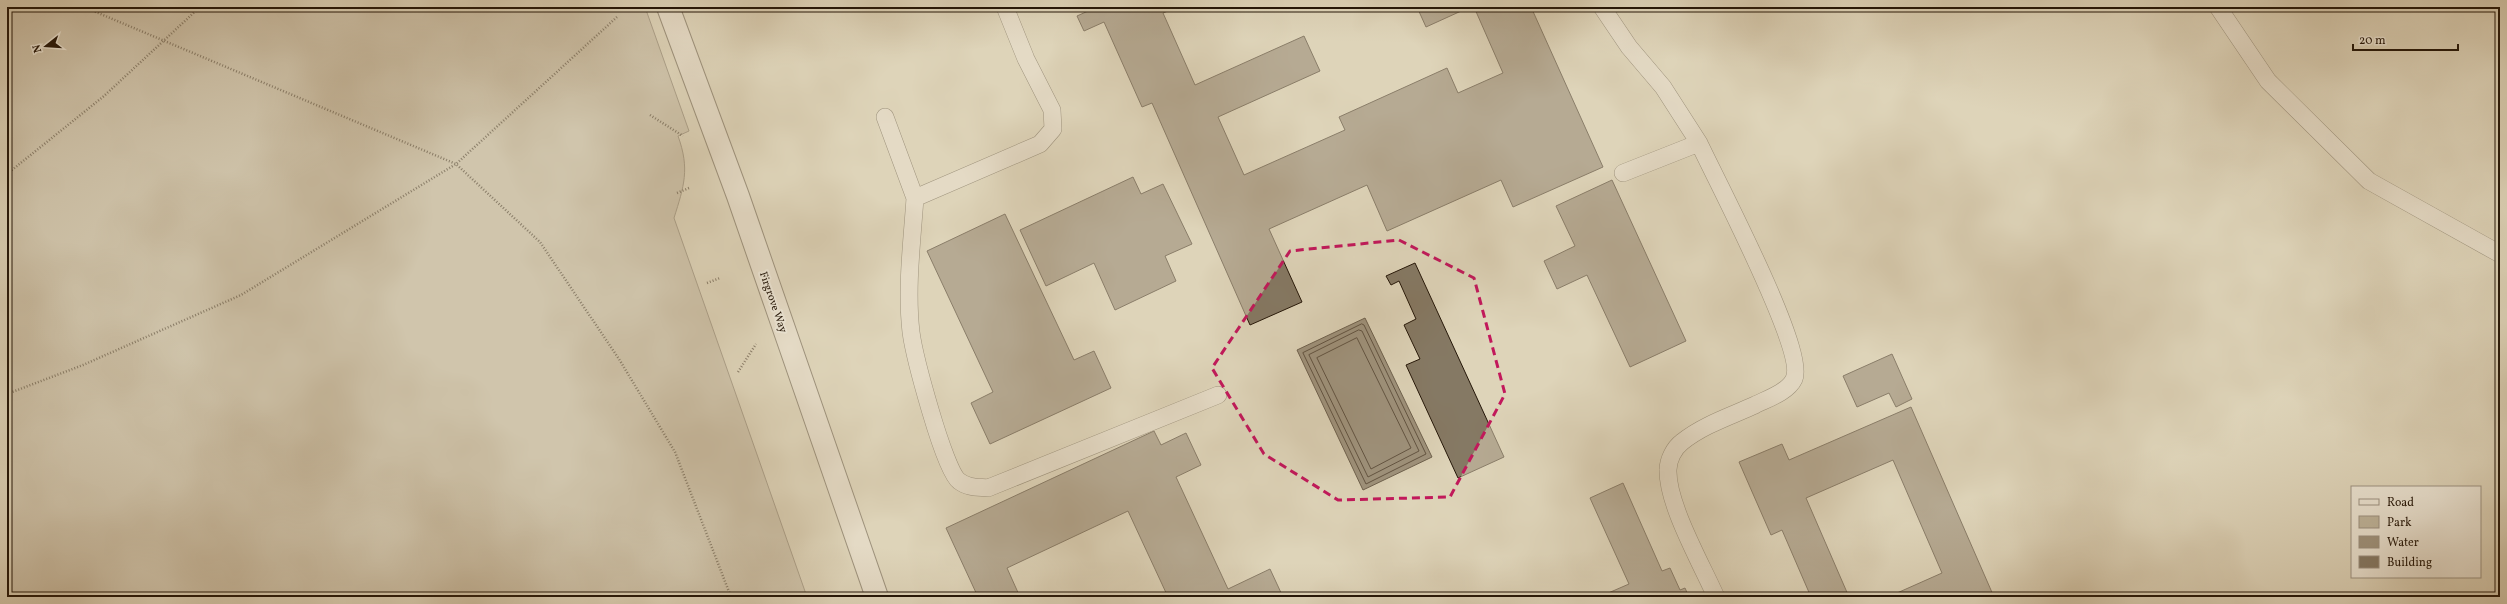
<svg xmlns="http://www.w3.org/2000/svg" width="2507" height="604" viewBox="0 0 2507 604" font-family="Vollkorn,serif">
<style>
.green{fill:#beb49b;stroke:#716552}
.water{fill:#9f937d;stroke:#6e614e}
.lines{fill:none;stroke-linecap:round;stroke-linejoin:round}
.shore{stroke:#625442;stroke-width:1}
.building{fill:#857964;stroke:#241608}
.service-casing{stroke:#524634;stroke-width:18}
.tertiary-casing{stroke:#524634;stroke-width:24}
.path{stroke:#241608;stroke-width:2.5;stroke-dasharray:1 2;stroke-linecap:butt}
.service{stroke:#eae3d2;stroke-width:17}
.tertiary{stroke:#eae3d2;stroke-width:22}
.marked{fill:none;stroke:#c2185b;stroke-width:3;stroke-dasharray:8 5;stroke-linejoin:round}
.labels{text-anchor:middle;stroke-width:4;stroke-linejoin:round;paint-order:stroke}
.street-label{font-size:11px;fill:#241608;stroke:#eae3d2}
</style>
<rect width="100%" height="100%" fill="#ded4b9"/>
<filter id="stains"><feTurbulence type="fractalNoise" baseFrequency=".005" numOctaves="4"/><feColorMatrix values="0 0 0 0 .2 0 0 0 0 .09 0 0 0 0 .02 0 0 0 .5 -.17"/></filter>
<radialGradient id="worn" r=".72"><stop offset=".6" stop-color="#630" stop-opacity="0"/><stop offset="1" stop-color="#630" stop-opacity=".3"/></radialGradient>
<path class="green" d="M 7,7 L 645,7 L 689,131 L 678,136 C 690,169 684,186 674,218 L 807,597 L 7,597 Z"/>
<path class="water" d="M 1365,318 L 1432,457 L 1363,490 L 1297,350 Z"/>
<g class="lines">
<path class="shore" d="M 1362,324 L 1364,325 L 1426,454 L 1366,484 L 1303,353 Z
M 1359,330 L 1362,331 L 1419,451 L 1368,477 L 1309,355 Z
M 1357,338 L 1411,448 L 1371,469 L 1317,358 Z"/>
</g>
<path class="building" d="M 1097,7 L 1178,7 L 1163,13 L 1195,85 L 1304,36 L 1320,71 L 1218,117 L 1244,175 L 1345,130 L 1339,117 L 1447,68 L 1458,93 L 1503,73 L 1474,7 L 1531,7 L 1603,167 L 1513,207 L 1501,180 L 1387,231 L 1367,185 L 1269,229 L 1302,302 L 1250,325 L 1152,103 L 1142,107 L 1104,22 L 1084,31 L 1077,16 Z
M 1417,7 L 1470,7 L 1426,27 Z
M 1133,177 L 1141,194 L 1163,184 L 1192,244 L 1165,256 L 1176,281 L 1115,310 L 1094,263 L 1046,286 L 1020,230 Z
M 1612,180 L 1686,341 L 1630,367 L 1587,275 L 1557,289 L 1544,261 L 1575,246 L 1556,206 Z
M 1005,214 L 1074,360 L 1094,351 L 1111,388 L 990,444 L 971,403 L 993,392 L 927,251 Z
M 1415,263 L 1504,457 L 1458,478 L 1406,365 L 1420,359 L 1404,325 L 1416,319 L 1399,281 L 1391,285 L 1386,276 Z
M 1892,354 L 1912,399 L 1896,407 L 1889,393 L 1857,407 L 1843,376 Z
M 1911,407 L 1994,597 L 1888,597 L 1942,573 L 1893,460 L 1806,498 L 1849,597 L 1811,597 L 1782,530 L 1771,535 L 1739,462 L 1782,444 L 1789,460 Z
M 1154,431 L 1161,445 L 1186,433 L 1201,465 L 1176,477 L 1228,589 L 1270,569 L 1283,597 L 1168,597 L 1128,511 L 1007,568 L 1020,597 L 978,597 L 946,528 Z
M 1623,483 L 1662,571 L 1670,568 L 1680,590 L 1685,588 L 1689,597 L 1599,597 L 1629,584 L 1590,498 Z"/>
<g class="lines">
<defs>
<path id="service" d="M 1602,7 L 1629,47 L 1663,87 L 1699,143 L 1623,173
M 2218,7 L 2268,81 L 2369,181 L 2500,254
M 885,117 L 915,198 L 1040,144 L 1053,129 L 1052,110 L 1026,59 L 1005,7
M 1699,143 C 1715,178 1807,351 1794,379 C 1788,392 1767,399 1755,405 C 1731,416 1703,425 1682,442 C 1674,448 1668,460 1668,470 C 1667,504 1702,565 1716,597
M 915,198 C 912,242 906,288 911,332 C 914,355 944,470 959,481 C 968,488 978,487 988,488 L 1218,395"/>
<path id="tertiary" d="M 668,7 L 738,196 L 877,597"/>
</defs>
<use href="#service" class="service-casing"/>
<use href="#tertiary" class="tertiary-casing"/>
<path class="path" d="M 84,7 L 456,164 L 540,242 L 619,359 L 675,452 L 731,597
M 650,115 L 683,136
M 7,174 L 104,96 L 200,7
M 677,193 L 689,188
M 707,283 L 720,278
M 738,372 L 756,344
M 7,394 L 83,365 L 241,295 L 456,164 L 617,17"/>
<use href="#service" class="service"/>
<use href="#tertiary" class="tertiary"/>
</g>
<path d="M0 0H2507V604H0ZM 1399,240 L 1474,278 L 1505,394 L 1450,497 L 1338,500 L 1264,454 L 1212,368 L 1290,251 Z" fill="#ded4b9" fill-opacity=".55" fill-rule="evenodd"/>
<path class="marked" d="M 1399,240 L 1474,278 L 1505,394 L 1450,497 L 1338,500 L 1264,454 L 1212,368 L 1290,251 Z"/>
<g class="labels">
<g class="street-label">
<text transform="translate(774 302) rotate(71)" y="4">Firgrove Way</text>
</g>
</g>
<rect width="2507" height="604" fill="none" stroke="#ded4b9" stroke-width="24"/>
<rect x="8" y="8" width="2491" height="588" fill="none" stroke="#241608" stroke-width="2"/>
<rect x="12" y="12" width="2483" height="580" fill="none" stroke="#241608"/>
<rect x="2351" y="486" width="130" height="92" fill="#eae3d2" stroke="#9b9181"/>
<rect x="2359" y="499" width="20" height="6" fill="#eae3d2" stroke="#9b9181"/>
<text x="2387" y="506" font-size="12" fill="#241608">Road</text>
<rect x="2359" y="516" width="20" height="12" fill="#beb49b" stroke="#9b9181"/>
<text x="2387" y="526" font-size="12" fill="#241608">Park</text>
<rect x="2359" y="536" width="20" height="12" fill="#9f937d" stroke="#9b9181"/>
<text x="2387" y="546" font-size="12" fill="#241608">Water</text>
<rect x="2359" y="556" width="20" height="12" fill="#857964" stroke="#9b9181"/>
<text x="2387" y="566" font-size="12" fill="#241608">Building</text>
<g transform="translate(46 46) rotate(253)" stroke="#eae3d2" stroke-width="3" paint-order="stroke">
<path d="M0-3L7 15L0 10L-7 15Z" fill="#241608"/>
<text y="-6" font-size="11" font-weight="bold" text-anchor="middle" fill="#241608">N</text>
</g>
<path d="M2353 44v6h105v-6" fill="none" stroke="#241608" stroke-width="2"/>
<text x="2359" y="44" font-size="12" fill="#241608" stroke="#eae3d2" stroke-width="3" paint-order="stroke">20 m</text>
<rect width="100%" height="100%" filter="url(#stains)"/>
<rect width="100%" height="100%" fill="url(#worn)"/>
</svg>
